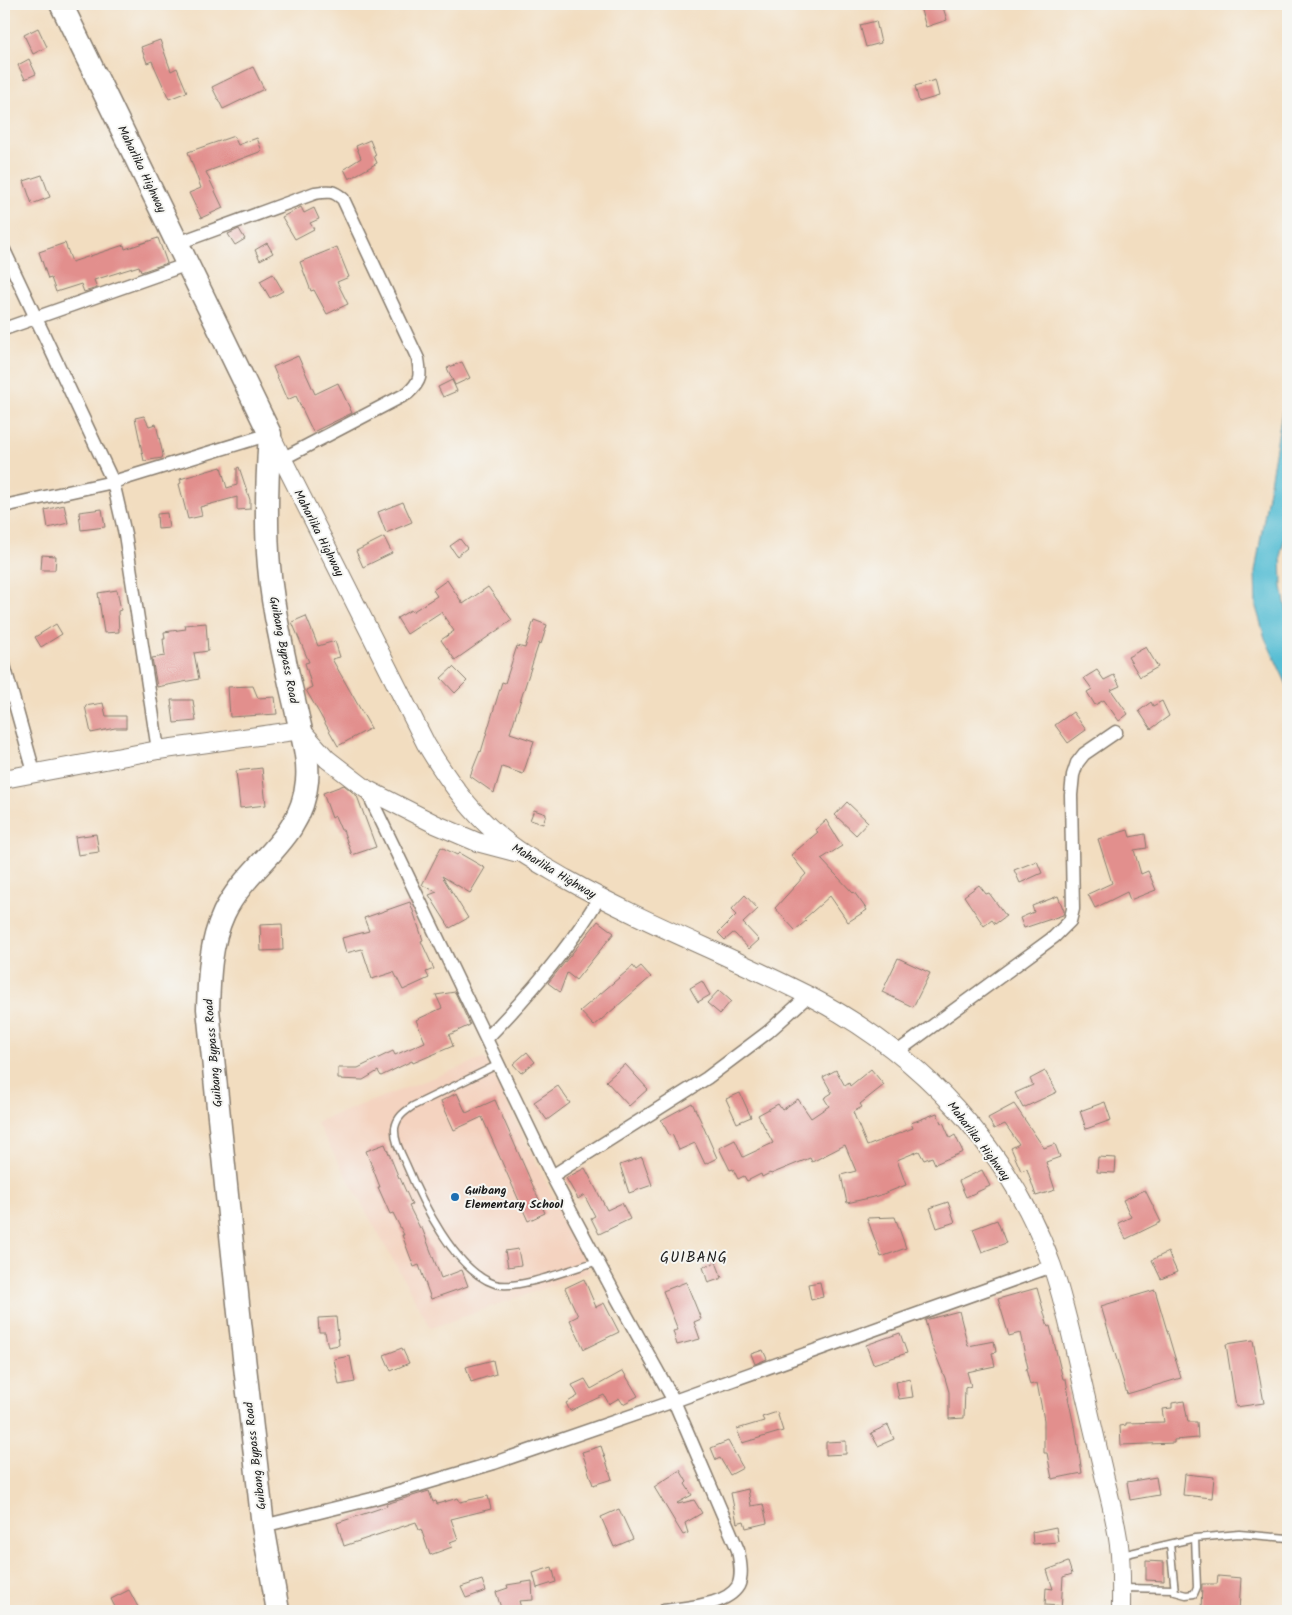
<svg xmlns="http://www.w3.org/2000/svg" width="1292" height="1615" viewBox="0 0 1292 1615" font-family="Kalam,sans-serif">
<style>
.built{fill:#f4d3c0}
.water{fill:#56bed4;stroke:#396d78}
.building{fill:#e28f8d}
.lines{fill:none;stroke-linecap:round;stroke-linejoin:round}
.lane-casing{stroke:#877c6e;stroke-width:9}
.street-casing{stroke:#877c6e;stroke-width:15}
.secondary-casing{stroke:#877c6e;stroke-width:20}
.highway-casing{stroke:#877c6e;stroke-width:25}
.lane{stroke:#fff;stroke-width:6}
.street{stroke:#fff;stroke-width:12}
.secondary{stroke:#fff;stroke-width:18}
.highway{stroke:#fff;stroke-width:22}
.poi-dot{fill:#1f6fb2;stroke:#f6f6f2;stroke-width:2}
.labels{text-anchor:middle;stroke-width:4;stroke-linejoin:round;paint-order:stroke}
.street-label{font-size:12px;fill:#1c1c1c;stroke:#f6f6f2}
.poi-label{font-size:12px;font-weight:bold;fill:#1c1c1c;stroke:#f6f6f2;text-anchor:start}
.quarter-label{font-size:15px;letter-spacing:1px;fill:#1c1c1c;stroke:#f6f6f2}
</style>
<rect width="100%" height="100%" fill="#f6f6f2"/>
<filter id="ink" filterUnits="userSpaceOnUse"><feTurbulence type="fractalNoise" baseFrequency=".02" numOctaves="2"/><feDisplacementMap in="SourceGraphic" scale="10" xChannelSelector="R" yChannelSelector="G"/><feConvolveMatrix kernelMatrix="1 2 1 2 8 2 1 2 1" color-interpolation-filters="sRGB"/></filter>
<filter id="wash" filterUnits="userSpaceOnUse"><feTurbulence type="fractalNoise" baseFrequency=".0096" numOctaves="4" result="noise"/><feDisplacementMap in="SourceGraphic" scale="20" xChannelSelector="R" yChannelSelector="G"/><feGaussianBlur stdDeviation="1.12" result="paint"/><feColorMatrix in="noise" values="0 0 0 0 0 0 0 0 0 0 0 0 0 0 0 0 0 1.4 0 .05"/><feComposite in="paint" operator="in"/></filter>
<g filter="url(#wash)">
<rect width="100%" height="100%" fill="#f2ddc0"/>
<path class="built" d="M 485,1058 L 590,1272 L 431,1328 L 316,1122 Z"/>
<path class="water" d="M 1288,391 L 1288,527 L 1281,552 L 1282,587 L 1288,617 L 1288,687 L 1265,638 L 1256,607 L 1255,572 L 1282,412 Z"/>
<g id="blocks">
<path class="building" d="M 919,4 L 942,4 L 947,20 L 926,27 Z
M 876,21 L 881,43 L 866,47 L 860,25 Z
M 38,28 L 47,47 L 33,54 L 24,35 Z
M 160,40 L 171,71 L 177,68 L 187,92 L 169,99 L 152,61 L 147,63 L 141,47 Z
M 29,59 L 36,74 L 25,79 L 18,65 Z
M 253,67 L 264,89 L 223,109 L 212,87 Z
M 935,80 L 939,96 L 919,102 L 915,86 Z
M 234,136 L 238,145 L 257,138 L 262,151 L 206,172 L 223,208 L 201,218 L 189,193 L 201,188 L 188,152 Z
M 370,140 L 376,155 L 374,156 L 377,163 L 349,179 L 344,169 L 361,158 L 356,146 Z
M 42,175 L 50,197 L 32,204 L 24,181 Z
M 301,207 L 304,213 L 314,208 L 319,219 L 310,223 L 314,229 L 295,239 L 282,217 Z
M 239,229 L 245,239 L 235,245 L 228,234 Z
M 158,238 L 167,263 L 141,272 L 139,266 L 94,280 L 97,288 L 84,292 L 81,284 L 56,292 L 51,278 L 48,279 L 39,252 L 65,243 L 72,262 L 124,245 L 125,249 Z
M 267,243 L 273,253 L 260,260 L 255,250 Z
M 337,247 L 349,277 L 337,282 L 348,304 L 327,314 L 314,290 L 311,291 L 300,262 Z
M 273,274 L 283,291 L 270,298 L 260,281 Z
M 298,356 L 315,394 L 338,383 L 352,413 L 313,432 L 296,396 L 287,400 L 273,367 Z
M 462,362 L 470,378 L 455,385 L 447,368 Z
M 452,380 L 457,391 L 443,397 L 438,387 Z
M 144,416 L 149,426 L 156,424 L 163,455 L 162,458 L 144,461 L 135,418 Z
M 221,467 L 227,488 L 237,485 L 237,468 L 239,467 L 250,500 L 250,509 L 237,510 L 237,497 L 200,507 L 202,516 L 188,519 L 179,484 L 181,483 L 180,479 Z
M 403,502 L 412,522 L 386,533 L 378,512 Z
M 64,505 L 68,523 L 48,528 L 45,510 Z
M 102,509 L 105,527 L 81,530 L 79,512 Z
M 167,513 L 169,528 L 158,529 L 157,514 Z
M 384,537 L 392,553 L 363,567 L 356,551 Z
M 460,539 L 467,548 L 457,556 L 450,546 Z
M 42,555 L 56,556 L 55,570 L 41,570 Z
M 447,580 L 463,604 L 488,587 L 512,620 L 455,660 L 441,640 L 454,631 L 441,612 L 407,634 L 397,618 L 411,610 L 412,612 L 437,596 L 433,590 Z
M 117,590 L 121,610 L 118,611 L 119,632 L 104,633 L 98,593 Z
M 306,616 L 318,646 L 335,641 L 340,657 L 332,659 L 371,728 L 338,746 L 306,690 L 312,687 L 305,663 L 309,662 L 292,622 Z
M 534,620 L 547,625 L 541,644 L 539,643 L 510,733 L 534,741 L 523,774 L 502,767 L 494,793 L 470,776 L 480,751 L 481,752 L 502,682 L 505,683 L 517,646 L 525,648 Z
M 206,623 L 208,651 L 194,653 L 199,679 L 157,687 L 152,658 L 165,656 L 163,639 L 165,639 L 164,632 L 186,629 L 185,625 Z
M 56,624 L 62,634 L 41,647 L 35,637 Z
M 1146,647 L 1158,667 L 1140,677 L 1128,657 Z
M 453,667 L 467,681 L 455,693 L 441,678 Z
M 1097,670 L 1104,680 L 1114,675 L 1120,686 L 1111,690 L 1128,714 L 1119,721 L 1104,700 L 1095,705 L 1087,692 L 1092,689 L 1084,678 Z
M 253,686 L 258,698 L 275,697 L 277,714 L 230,717 L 228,687 Z
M 171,700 L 193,700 L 196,721 L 174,723 Z
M 1162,701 L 1169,716 L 1151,729 L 1139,711 L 1151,702 L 1153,706 Z
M 103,703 L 106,716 L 126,716 L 126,728 L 115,728 L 91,733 L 85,706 Z
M 1073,712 L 1086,730 L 1068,743 L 1055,725 Z
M 262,768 L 266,805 L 240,808 L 236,771 Z
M 344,785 L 357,796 L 376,847 L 352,855 L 343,830 L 341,830 L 335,816 L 332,818 L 323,793 Z
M 847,802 L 868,822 L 856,835 L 835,815 Z
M 534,810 L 546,814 L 543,824 L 530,820 Z
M 826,820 L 842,846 L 821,859 L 853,893 L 854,892 L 867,910 L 848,922 L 830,896 L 804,919 L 806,921 L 795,930 L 775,908 L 806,874 L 791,855 L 818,832 L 815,830 Z
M 1128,830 L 1130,837 L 1145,834 L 1147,848 L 1134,850 L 1141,874 L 1148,871 L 1156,890 L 1130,900 L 1127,892 L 1095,908 L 1088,894 L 1112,883 L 1098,839 Z
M 96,834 L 99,852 L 78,855 L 75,837 Z
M 441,847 L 457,855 L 459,853 L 485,868 L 470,893 L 442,876 L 468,918 L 450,928 L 429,895 L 437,892 L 422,885 Z
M 1037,861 L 1042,873 L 1020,883 L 1014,870 Z
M 979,885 L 986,894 L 989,893 L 1006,916 L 995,924 L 992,920 L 984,926 L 964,896 Z
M 745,895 L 758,909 L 743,923 L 759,940 L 749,949 L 735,934 L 733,933 L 725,940 L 718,933 L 736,915 L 731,910 Z
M 1058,896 L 1064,911 L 1063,915 L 1024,928 L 1020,918 L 1034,912 L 1032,906 Z
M 410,902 L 423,940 L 421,941 L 434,969 L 426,972 L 429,978 L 403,990 L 394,972 L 372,979 L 362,949 L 346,953 L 342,938 L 369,931 L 364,918 Z
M 598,921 L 614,933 L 576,980 L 567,973 L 560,992 L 548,983 Z
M 282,924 L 283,950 L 261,951 L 260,925 Z
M 898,958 L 930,973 L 913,1007 L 882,992 Z
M 633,966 L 636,970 L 641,966 L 651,977 L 594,1026 L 580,1011 Z
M 702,981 L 710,995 L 698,1002 L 690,988 Z
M 719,990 L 731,1001 L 720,1014 L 707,1003 Z
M 455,992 L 470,1025 L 449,1035 L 453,1046 L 413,1063 L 412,1061 L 381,1076 L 378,1071 L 363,1080 L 338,1079 L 338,1068 L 358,1068 L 393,1051 L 395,1055 L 425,1042 L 416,1020 L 442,1008 L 436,995 Z
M 527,1052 L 535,1062 L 521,1073 L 513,1064 Z
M 625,1064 L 648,1089 L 629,1106 L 606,1081 Z
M 871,1069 L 884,1085 L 860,1104 L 862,1107 L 853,1112 L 867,1146 L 913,1128 L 911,1123 L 937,1113 L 941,1123 L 943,1122 L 950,1138 L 955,1135 L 963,1152 L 935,1164 L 932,1157 L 924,1160 L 919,1151 L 897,1160 L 906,1185 L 878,1196 L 847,1203 L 841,1175 L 856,1171 L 845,1145 L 812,1162 L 810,1158 L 771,1174 L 770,1173 L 762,1177 L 761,1174 L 747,1181 L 744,1176 L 738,1179 L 733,1169 L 730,1170 L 719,1148 L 735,1140 L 743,1157 L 773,1143 L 758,1115 L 778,1104 L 782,1110 L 798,1099 L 811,1118 L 829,1106 L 824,1098 L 832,1093 L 823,1077 L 836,1070 L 845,1086 L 849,1083 L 850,1086 Z
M 1045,1071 L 1057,1092 L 1023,1108 L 1015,1093 L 1033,1085 L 1030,1079 Z
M 558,1086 L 570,1103 L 547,1120 L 534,1102 Z
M 457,1093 L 466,1113 L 495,1100 L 545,1213 L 528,1221 L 482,1117 L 454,1130 L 441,1101 Z
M 740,1093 L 751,1117 L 737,1123 L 726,1099 Z
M 1105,1102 L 1111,1120 L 1086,1129 L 1080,1111 Z
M 692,1103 L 700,1119 L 717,1158 L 705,1164 L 695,1143 L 679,1150 L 672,1134 L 670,1136 L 661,1120 Z
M 1014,1104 L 1044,1148 L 1055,1144 L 1060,1157 L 1046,1162 L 1055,1190 L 1036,1196 L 1027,1169 L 1021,1171 L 1011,1148 L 1019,1144 L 1005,1124 L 994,1129 L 988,1118 Z
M 385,1144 L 399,1178 L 400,1178 L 412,1205 L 409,1206 L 420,1228 L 422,1228 L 441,1278 L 462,1270 L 468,1286 L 431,1299 L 419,1265 L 414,1267 L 402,1235 L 404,1235 L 393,1213 L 390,1214 L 378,1187 L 380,1187 L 366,1151 Z
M 642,1157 L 652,1185 L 629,1193 L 620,1165 Z
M 1098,1157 L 1116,1158 L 1115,1173 L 1097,1172 Z
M 585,1168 L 607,1210 L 622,1203 L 630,1219 L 599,1234 L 591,1218 L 595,1216 L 584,1195 L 578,1199 L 566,1178 Z
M 982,1170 L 990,1186 L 966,1197 L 959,1181 Z
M 1145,1190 L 1161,1222 L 1126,1239 L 1118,1223 L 1131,1217 L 1123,1200 Z
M 948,1202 L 955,1222 L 937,1228 L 930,1208 Z
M 895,1217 L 906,1248 L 881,1257 L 867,1218 Z
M 997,1220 L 1006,1243 L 982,1252 L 973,1229 Z
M 518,1249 L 521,1265 L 508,1267 L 505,1251 Z
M 1168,1252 L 1177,1272 L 1161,1279 L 1152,1260 Z
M 716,1262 L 722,1278 L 708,1283 L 703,1267 Z
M 584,1279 L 596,1307 L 604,1303 L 619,1332 L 584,1349 L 570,1320 L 578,1316 L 565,1288 Z
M 686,1282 L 701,1319 L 694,1322 L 700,1339 L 677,1345 L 673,1331 L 678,1330 L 663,1291 Z
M 820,1282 L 823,1297 L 811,1300 L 808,1284 Z
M 1037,1288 L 1048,1327 L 1050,1326 L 1063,1379 L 1066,1379 L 1069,1397 L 1068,1397 L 1074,1426 L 1075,1426 L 1082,1473 L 1052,1479 L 1047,1453 L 1044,1453 L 1044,1420 L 1037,1383 L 1030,1385 L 1026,1369 L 1028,1368 L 1020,1333 L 1009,1336 L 998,1299 Z
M 1155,1290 L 1181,1378 L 1127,1394 L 1101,1306 Z
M 959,1311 L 968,1346 L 994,1341 L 996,1352 L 992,1353 L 995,1366 L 967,1372 L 971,1386 L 965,1388 L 964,1418 L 949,1419 L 949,1392 L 945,1378 L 931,1343 L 925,1320 Z
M 336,1317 L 339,1345 L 328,1347 L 325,1332 L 319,1332 L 318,1318 Z
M 900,1333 L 907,1353 L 873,1364 L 866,1345 Z
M 1253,1340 L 1264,1403 L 1236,1407 L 1226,1344 Z
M 402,1348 L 409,1363 L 391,1371 L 384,1355 Z
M 763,1350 L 767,1359 L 755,1364 L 751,1354 Z
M 350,1356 L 355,1382 L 339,1385 L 334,1359 Z
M 493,1360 L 496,1374 L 471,1382 L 466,1367 Z
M 623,1371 L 638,1396 L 623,1404 L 619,1398 L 609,1404 L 604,1395 L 570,1411 L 566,1403 L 578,1396 L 572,1385 L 585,1379 L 591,1389 Z
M 910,1379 L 913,1397 L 899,1399 L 896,1382 Z
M 1184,1401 L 1188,1422 L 1197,1422 L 1198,1438 L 1174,1440 L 1174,1443 L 1121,1445 L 1120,1426 L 1126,1425 L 1126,1423 L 1164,1422 L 1162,1409 L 1172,1408 L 1172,1403 Z
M 777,1412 L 783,1431 L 742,1443 L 737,1429 L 764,1421 L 762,1417 Z
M 888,1425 L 894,1439 L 878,1446 L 871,1433 Z
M 728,1441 L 743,1468 L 730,1475 L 720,1458 L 716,1460 L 711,1448 Z
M 846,1441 L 846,1454 L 826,1455 L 826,1442 Z
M 601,1446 L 612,1479 L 593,1485 L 582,1452 Z
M 680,1470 L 687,1482 L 685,1484 L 692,1495 L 677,1503 L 678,1504 L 694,1500 L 702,1513 L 685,1523 L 688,1533 L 683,1535 L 654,1487 Z
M 1185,1474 L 1214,1477 L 1212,1498 L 1183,1495 Z
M 1156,1477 L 1159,1495 L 1130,1500 L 1127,1482 Z
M 748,1489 L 751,1506 L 763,1504 L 767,1523 L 746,1528 L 744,1521 L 737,1523 L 731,1493 Z
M 429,1491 L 433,1502 L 436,1501 L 437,1504 L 458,1498 L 460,1502 L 488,1496 L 491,1509 L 451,1519 L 458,1539 L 450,1542 L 452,1547 L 430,1555 L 421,1529 L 419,1530 L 416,1522 L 344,1546 L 337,1523 L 387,1506 L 386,1504 Z
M 619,1509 L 633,1539 L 614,1547 L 601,1517 Z
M 1056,1527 L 1058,1542 L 1033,1544 L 1032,1532 Z
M 1146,1561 L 1164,1562 L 1164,1581 L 1146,1580 Z
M 1068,1562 L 1072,1574 L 1063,1577 L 1061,1611 L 1059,1606 L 1045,1605 L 1046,1588 L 1053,1589 L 1047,1570 Z
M 552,1567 L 556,1582 L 537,1588 L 533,1573 Z
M 1218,1576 L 1241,1578 L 1239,1611 L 1201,1611 L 1202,1584 L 1217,1584 Z
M 482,1580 L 486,1591 L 466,1598 L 461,1587 Z
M 532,1581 L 533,1600 L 519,1601 L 522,1611 L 502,1611 L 496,1592 L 508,1588 L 507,1585 Z
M 129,1590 L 138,1607 L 129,1611 L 117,1611 L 111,1599 Z"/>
</g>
</g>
<g filter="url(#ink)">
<use href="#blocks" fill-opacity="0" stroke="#877c6e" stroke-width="1"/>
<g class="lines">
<defs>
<path id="lane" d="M 499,1064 L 413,1106 C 404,1112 397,1117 395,1128 C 394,1141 401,1153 406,1164 C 421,1200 455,1271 495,1284 C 517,1291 574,1268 598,1261
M 1170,1544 L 1175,1592 L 1186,1595 L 1194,1594 L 1197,1587 L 1195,1538
M 1122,1555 L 1195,1538 L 1239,1534 L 1288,1538
M 1123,1588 L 1174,1589"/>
<path id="street" d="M 178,243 L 315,193 C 328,191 333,190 343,199 L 418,359 C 421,376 421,381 408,393 L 282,459
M 4,250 L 113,482 L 125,534 L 158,750
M 4,329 L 188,264
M 4,506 L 113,482 L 270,434
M 4,665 L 34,772
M 366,789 L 552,1176 L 618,1300 L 674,1401 L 738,1550 C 740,1561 743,1576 738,1586 C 726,1606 686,1607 664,1611
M 487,1038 C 529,995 568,950 599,898
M 897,1052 L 1054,937 L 1070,921 L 1073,909 L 1071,795 L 1073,775 L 1077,763 L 1084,754 L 1116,732
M 552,1176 L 707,1078 L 768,1032 L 808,996
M 263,1526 L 372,1499 L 494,1463 L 674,1401 L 1052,1266"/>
<path id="secondary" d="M 270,434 L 426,744 C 445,776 467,808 496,833 C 517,852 542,865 566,879 C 644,923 729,955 809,996 C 918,1052 1010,1148 1052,1266 C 1068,1312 1077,1363 1089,1411 C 1094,1432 1099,1454 1104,1475 C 1110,1498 1116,1522 1119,1545 C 1122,1567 1121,1589 1121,1611
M 4,779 L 158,750 L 301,730 L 327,759 L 366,789 L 435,824 L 477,842 L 515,852"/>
<path id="highway" d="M 61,4 L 270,434 C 267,478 265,522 269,566 C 271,590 275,614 280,637 C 285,664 292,691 298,718 C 303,739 309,760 307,781 C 302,842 248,863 224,913 C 210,943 209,976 208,1009 L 239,1313 L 263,1526 L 278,1611"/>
</defs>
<use href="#lane" class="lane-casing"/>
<use href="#street" class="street-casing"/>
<use href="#secondary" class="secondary-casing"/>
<use href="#highway" class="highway-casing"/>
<use href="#lane" class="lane"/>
<use href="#street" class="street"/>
<use href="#secondary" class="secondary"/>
<use href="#highway" class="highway"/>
</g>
</g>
<circle class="poi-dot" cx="455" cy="1197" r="5"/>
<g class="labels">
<g class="street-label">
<text transform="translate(142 169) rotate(64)" y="4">Maharlika Highway</text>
<text transform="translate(319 533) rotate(63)" y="4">Maharlika Highway</text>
<text transform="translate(284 650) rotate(79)" y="4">Guibang Bypass Road</text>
<text transform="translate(554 871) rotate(31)" y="4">Maharlika Highway</text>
<text transform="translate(213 1053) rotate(-95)" y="4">Guibang Bypass Road</text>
<text transform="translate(979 1141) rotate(53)" y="4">Maharlika Highway</text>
<text transform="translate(255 1456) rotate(-97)" y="4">Guibang Bypass Road</text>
</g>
<g class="poi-label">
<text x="465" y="1194">Guibang<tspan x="465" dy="14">Elementary School</tspan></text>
</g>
<g class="quarter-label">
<text x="694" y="1262">GUIBANG</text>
</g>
</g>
<rect width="1292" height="1615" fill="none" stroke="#f6f6f2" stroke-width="20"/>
</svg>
